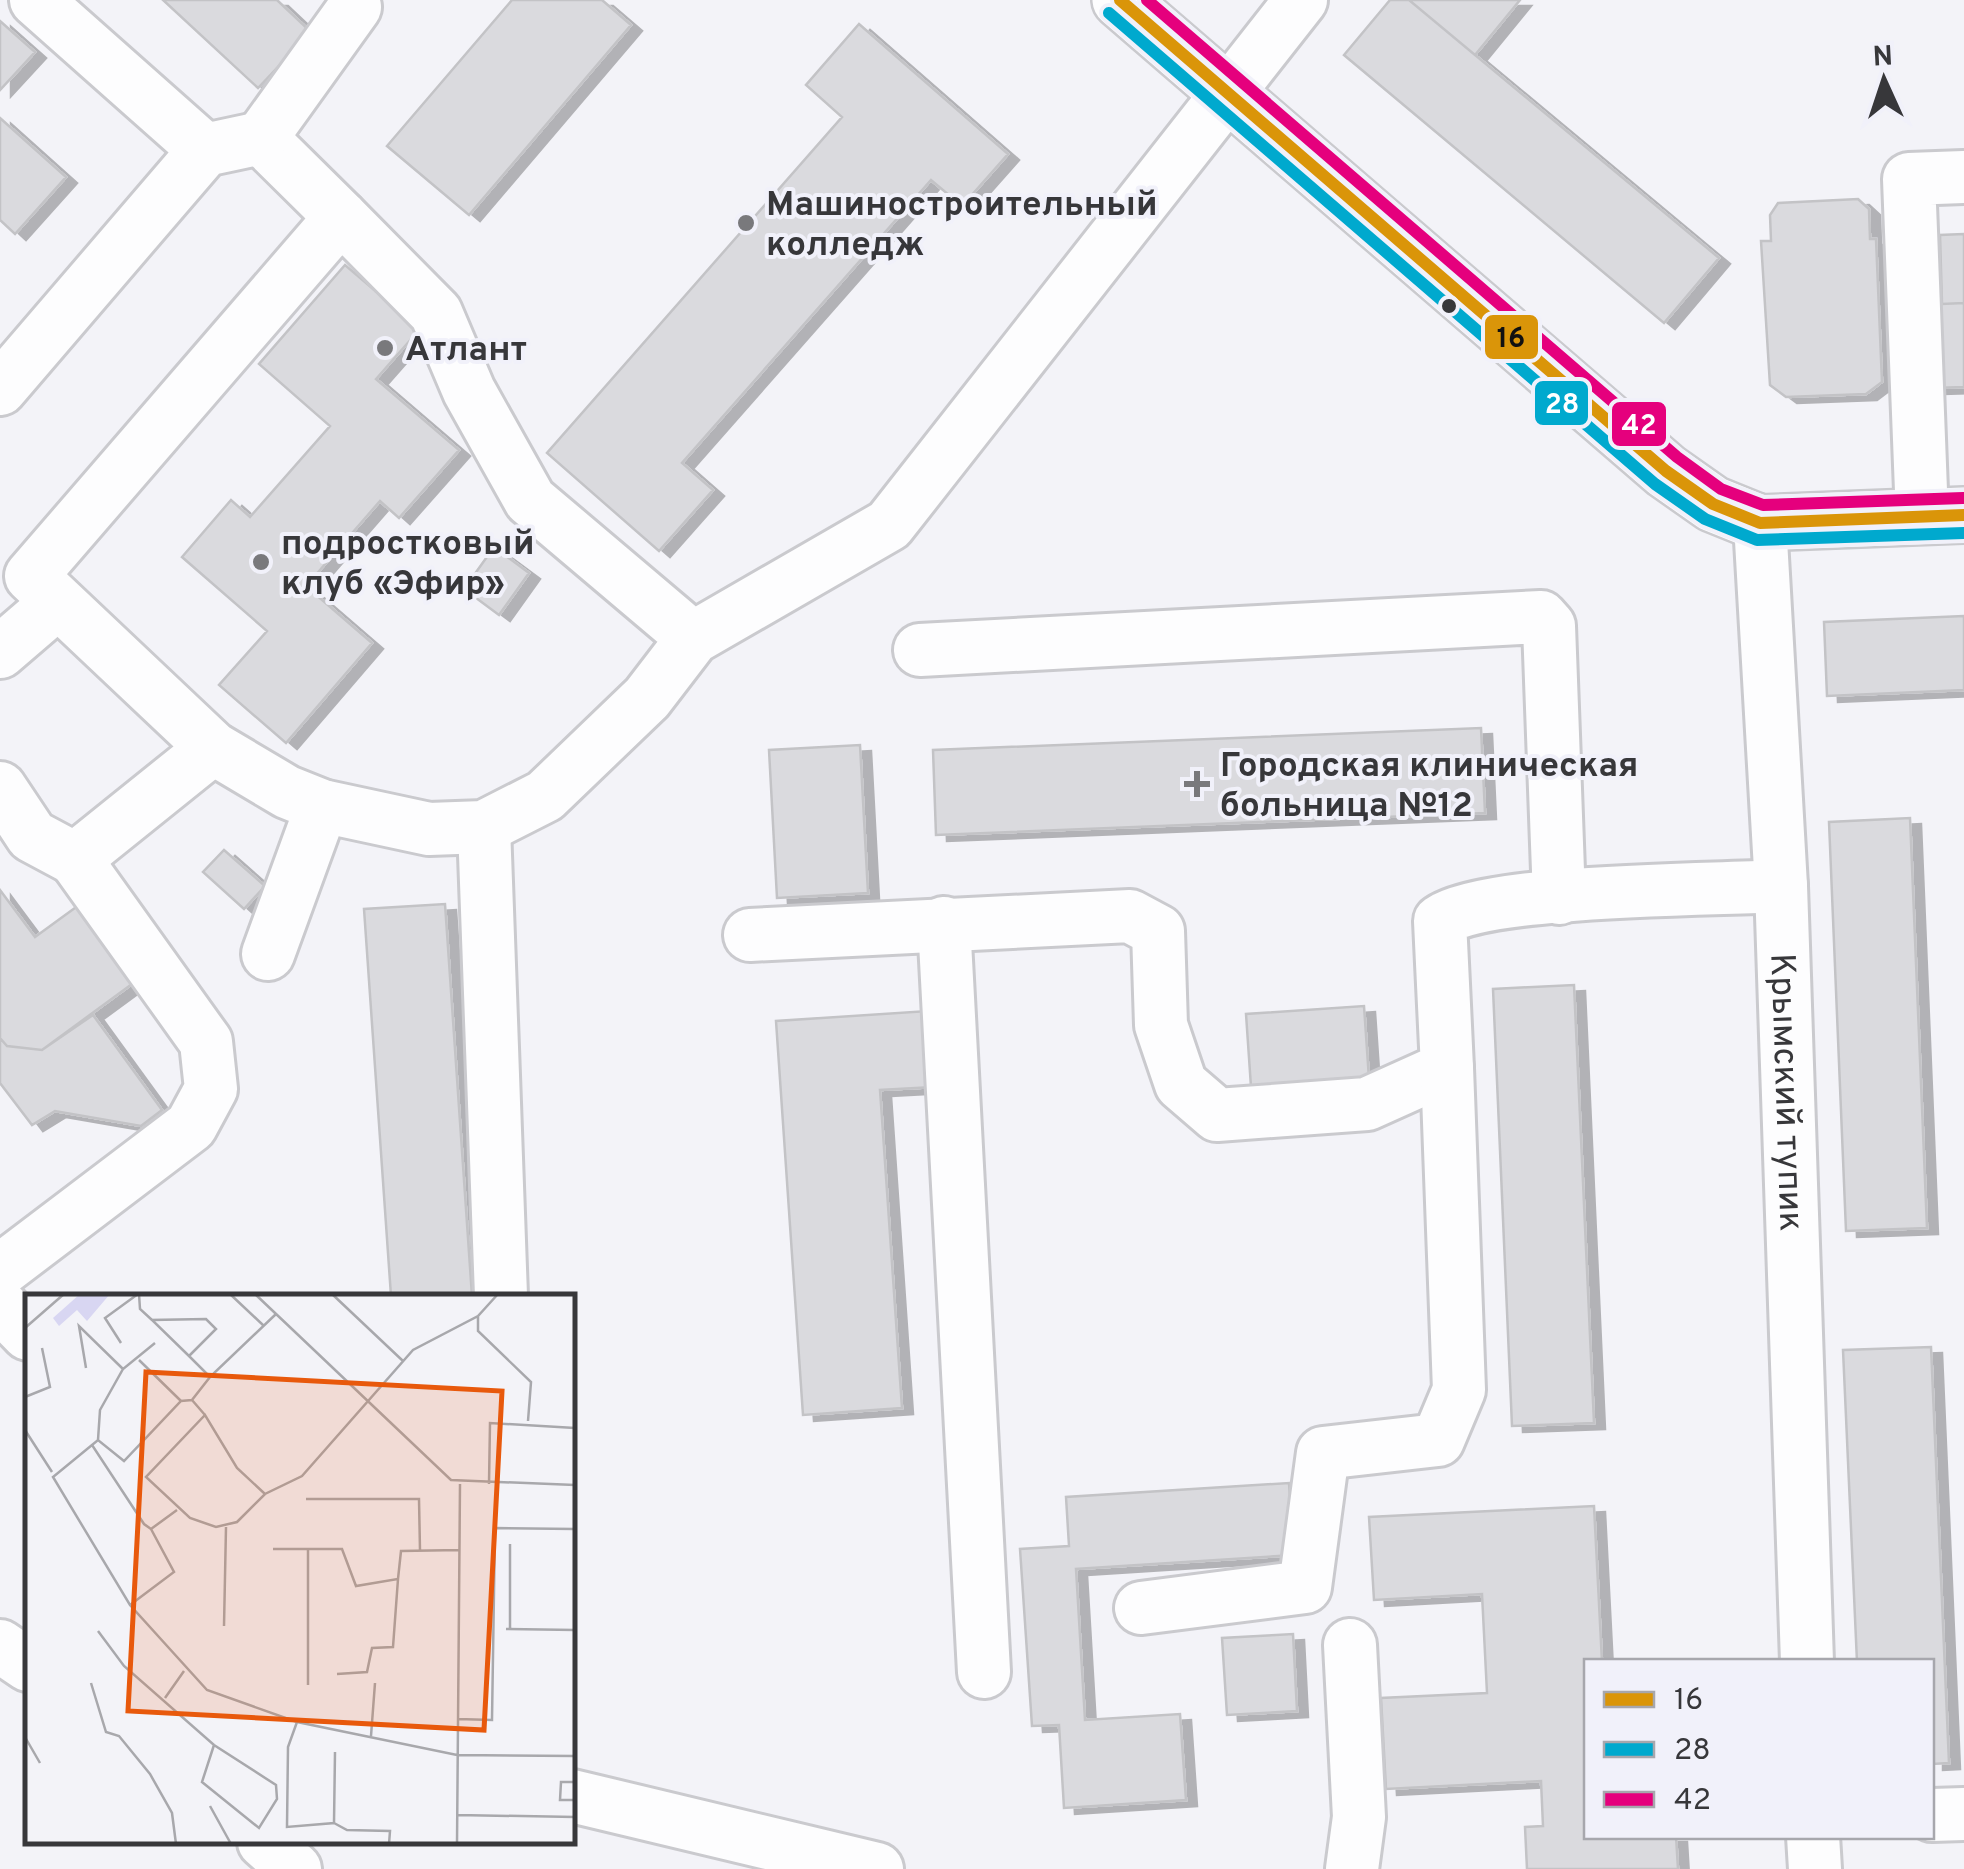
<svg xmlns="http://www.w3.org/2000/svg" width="1964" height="1869" viewBox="0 0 1964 1869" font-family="Overpass,sans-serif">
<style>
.building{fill:#dadade;stroke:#c3c3c6;stroke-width:2.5;filter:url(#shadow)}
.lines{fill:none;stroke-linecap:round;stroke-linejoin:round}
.minor-casing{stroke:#cacace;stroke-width:58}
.major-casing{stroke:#cacace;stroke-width:60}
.minor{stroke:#fdfdfe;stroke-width:52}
.major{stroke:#fdfdfe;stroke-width:55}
.bus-1-casing{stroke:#f1f1fa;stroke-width:20}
.bus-2-casing{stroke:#f1f1fa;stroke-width:20}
.bus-3-casing{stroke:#f1f1fa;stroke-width:20}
.bus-1{stroke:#da9509;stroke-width:12}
.bus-2{stroke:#00a9ce;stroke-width:12}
.bus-3{stroke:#e5007d;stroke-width:12}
.poi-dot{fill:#79797c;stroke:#f1f1fa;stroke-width:4}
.bus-dot{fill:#37373a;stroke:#f1f1fa;stroke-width:4}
.labels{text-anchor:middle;stroke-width:8;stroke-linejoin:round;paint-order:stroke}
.poi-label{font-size:35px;font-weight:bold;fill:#37373a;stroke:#f1f1fa;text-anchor:start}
.street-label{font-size:35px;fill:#37373a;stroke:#f1f1fa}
.inset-road{fill:none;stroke:#a8a8ac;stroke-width:2.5}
.view{fill:#e8590c;fill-opacity:0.15;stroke:#e8590c;stroke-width:5}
.inset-edge{fill:none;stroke:#37373a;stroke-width:5}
.line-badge{stroke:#f1f1fa;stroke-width:4}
.badge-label{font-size:28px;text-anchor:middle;font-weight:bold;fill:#fff}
.pale-badge-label{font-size:28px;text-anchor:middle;font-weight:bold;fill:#111}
</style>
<defs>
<filter id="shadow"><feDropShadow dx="11" dy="6" stdDeviation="0" flood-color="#0004"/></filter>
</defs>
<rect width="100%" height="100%" fill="#f3f3f8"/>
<path class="building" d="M 163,0 L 277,0 L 311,32 L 258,88 Z
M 512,0 L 602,0 L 631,25 L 469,215 L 387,146 Z
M 1390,0 L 1409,0 L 1719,258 L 1664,323 L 1344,55 Z
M 1409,0 L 1520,0 L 1475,55 Z
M 0,21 L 35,52 L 0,90 Z
M 859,24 L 1008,154 L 962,206 L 931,180 L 682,463 L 713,490 L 659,551 L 547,453 L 842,117 L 806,85 Z
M 0,118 L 66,177 L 15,234 L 0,220 Z
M 1858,199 L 1869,209 L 1870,239 L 1876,239 L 1882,382 L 1866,394 L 1786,397 L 1770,385 L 1761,241 L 1771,241 L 1770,215 L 1778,203 Z
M 1964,234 L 1964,303 L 1942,304 L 1940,235 Z
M 1940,235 L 1942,304 L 1964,303 L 1964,387 L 1933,388 L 1918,236 Z
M 345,265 L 420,329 L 376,379 L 459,450 L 399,518 L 380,501 L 306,586 L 372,643 L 286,743 L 219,685 L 267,631 L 182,557 L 231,500 L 250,517 L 330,426 L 259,364 Z
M 494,547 L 529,573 L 499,615 L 464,589 Z
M 1964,616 L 1964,690 L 1827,696 L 1824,622 Z
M 1481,728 L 1485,813 L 936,835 L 933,750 Z
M 860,745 L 868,893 L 777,898 L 769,750 Z
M 1910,818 L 1927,1228 L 1846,1231 L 1829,822 Z
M 224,850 L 265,886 L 244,909 L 203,872 Z
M 0,890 L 35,937 L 90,897 L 147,973 L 42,1050 L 7,1046 L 0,1038 Z
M 445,904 L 472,1296 L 391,1296 L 364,909 Z
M 1574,985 L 1594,1423 L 1512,1426 L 1493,989 Z
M 1364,1006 L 1369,1079 L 1251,1087 L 1246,1014 Z
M 928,1011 L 934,1087 L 880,1090 L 902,1408 L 803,1415 L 776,1021 Z
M 93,1015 L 162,1110 L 141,1126 L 55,1111 L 32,1125 L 0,1083 L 0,1038 L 7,1046 L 42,1050 Z
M 1931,1347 L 1949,1763 L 1932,1764 L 1932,1662 L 1857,1662 L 1843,1350 Z
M 1289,1483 L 1294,1555 L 1076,1569 L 1085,1720 L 1180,1714 L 1186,1800 L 1064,1808 L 1059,1725 L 1032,1726 L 1020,1549 L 1069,1546 L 1066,1497 Z
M 1594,1506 L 1602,1662 L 1586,1662 L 1586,1836 L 1676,1836 L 1678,1869 L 1527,1869 L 1525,1827 L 1543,1826 L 1541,1781 L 1386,1789 L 1381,1698 L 1487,1693 L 1482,1594 L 1374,1600 L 1369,1517 Z
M 1293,1634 L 1297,1711 L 1227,1715 L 1222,1638 Z"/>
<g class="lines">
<defs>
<g id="minor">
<path d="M 36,0 L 205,150"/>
<path d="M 341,217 L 261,138 L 355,7"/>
<path d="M 0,389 L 205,150 L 261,138"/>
<path d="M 1922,517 L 1909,179 L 1964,177"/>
<path id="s1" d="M 1760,523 L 1781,886 L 1807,1662"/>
<path d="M 693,638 L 530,500 L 469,391 L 436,313 L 341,217 L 31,576 L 213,748 L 287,792 L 322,806 L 429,829 L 484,827 L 545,796 L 647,698 L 693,638 L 889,525 L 1301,0"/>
<path d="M 920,650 L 1541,617 L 1549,626 L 1559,898"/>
<path d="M 0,652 L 57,603"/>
<path d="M 0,788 L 32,836 L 75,859 L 213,748"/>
<path d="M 484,827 L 501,1296"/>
<path d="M 944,923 L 984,1672"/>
<path d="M 750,935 L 1130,916 L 1158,931 L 1161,1025 L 1181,1084 L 1217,1115 L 1367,1104 L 1447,1068 L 1440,921 C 1486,889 1713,890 1781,886"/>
<path d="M 268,954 L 322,806"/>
<path d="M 0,1271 L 191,1126 L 211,1089 L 206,1042 L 75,859"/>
<path d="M 0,1305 L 28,1334"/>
<path d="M 1141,1608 L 1305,1587 L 1323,1453 L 1438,1440 L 1459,1390 L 1447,1068"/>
<path d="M 1350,1645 L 1359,1817 L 1352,1869"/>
<path d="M 0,1646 L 28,1665"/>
<path d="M 572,1796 L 877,1869"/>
<path d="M 1932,1815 L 1964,1814"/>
<path d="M 1813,1836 L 1815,1869"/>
<path d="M 264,1842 L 295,1869"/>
</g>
<path id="major" d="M 1120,0 L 1666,471 L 1713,504 L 1760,523 L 1964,515"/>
</defs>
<use href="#minor" class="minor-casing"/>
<use href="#major" class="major-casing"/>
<use href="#minor" class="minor"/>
<use href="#major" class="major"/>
<defs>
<path id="bus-1" d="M 1120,0 L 1666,471 L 1713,504 L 1760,523 L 1964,515"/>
<path id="bus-2" d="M 1109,13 L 1655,484 L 1705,519 L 1757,540 L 1964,533"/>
<path id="bus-3" d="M 1147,0 L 1677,457 L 1721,489 L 1763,505 L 1963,498"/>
</defs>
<use href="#bus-1" class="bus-1-casing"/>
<use href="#bus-2" class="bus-2-casing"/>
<use href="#bus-3" class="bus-3-casing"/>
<use href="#bus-1" class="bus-1"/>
<use href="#bus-2" class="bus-2"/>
<use href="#bus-3" class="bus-3"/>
</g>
<g class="poi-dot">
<circle cx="746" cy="223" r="10"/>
<circle cx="385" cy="348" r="10"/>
<circle cx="261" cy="562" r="10"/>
<path d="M1192 769h10v10h10v10h-10v10h-10v-10h-10v-10h10z"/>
</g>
<circle class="bus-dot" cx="1449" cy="306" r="9"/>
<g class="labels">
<g class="poi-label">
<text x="766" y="215">Машиностроительный<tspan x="766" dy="40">колледж</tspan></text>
<text x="405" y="360">Атлант</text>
<text x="281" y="554">подростковый<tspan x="281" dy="40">клуб «Эфир»</tspan></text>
<text x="1220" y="776">Городская клиническая<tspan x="1220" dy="40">больница №12</tspan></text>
</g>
<g class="street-label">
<text dy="12" stroke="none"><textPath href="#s1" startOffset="570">Крымский тупик</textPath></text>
</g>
</g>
<g transform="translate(25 1294)">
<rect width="550" height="550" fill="#f3f3f8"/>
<path d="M 55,0 L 85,0 L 62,27 L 52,16 L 34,32 L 28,24 Z" fill="#d8d6f2"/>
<path class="inset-road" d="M 114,0 L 115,15 L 127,26M 205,0 L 239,32M 230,0 L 426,186 L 550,191M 307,0 L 378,67M 453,22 L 453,37 L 506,88 L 503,127M 0,34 L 39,0M 96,49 L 80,24 L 113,0M 164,62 L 191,35 L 181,25 L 127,26 L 164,62 L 185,83 L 251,20M 114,66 L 156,107M 61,74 L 54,32 L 98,75M 0,103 L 25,93 L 17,54M 180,121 L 167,106 L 185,83M 0,136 L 27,178M 73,146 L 75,116 L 98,75 L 130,49M 67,151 L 28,183 L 105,311 L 182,396 L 272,428 L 432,461 L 550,462M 464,190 L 465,129 L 550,134M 240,200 L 212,174 L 180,121 L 121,183 L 165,224 L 191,233 L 212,228 L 240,200 L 277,182 L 388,56 L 453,22 L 473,0M 281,205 L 394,205 L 395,256M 152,216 L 126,235 L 119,230 L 67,151 L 73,146 L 99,167 L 156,107 L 167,106M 485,250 L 485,335M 248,255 L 317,255 L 331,292 L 373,285 L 376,257 L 435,256M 283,255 L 283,391M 105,311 L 149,278 L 126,235M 199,332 L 201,233M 481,335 L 550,336M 73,337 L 99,372 L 189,451 L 251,491 L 252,505 L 234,534 L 177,488 L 189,451M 312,380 L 342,378 L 347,354 L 368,353 L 373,285M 66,389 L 81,438 L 94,442 L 125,480 L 147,519 L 151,550M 140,404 L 159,377M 432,425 L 467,426 L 470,234 L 550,235M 272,428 L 263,453 L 262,533 L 309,529 L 310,458M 346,442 L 350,389M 0,443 L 15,469M 550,488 L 536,488 L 535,506 L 550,506M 185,512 L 206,550M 432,521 L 550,523M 309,529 L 322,536 L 365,537 L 364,550M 432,550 L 435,190"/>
<path class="view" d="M 121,78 L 477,97 L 459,436 L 103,417 Z"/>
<rect width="550" height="550" class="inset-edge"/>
</g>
<g class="line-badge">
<rect x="1483" y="313" width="57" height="48" rx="10" fill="#da9509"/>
<rect x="1533" y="379" width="57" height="48" rx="10" fill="#00a9ce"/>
<rect x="1610" y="400" width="58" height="48" rx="10" fill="#e5007d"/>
</g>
<g class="badge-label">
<text x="1562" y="413">28</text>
<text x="1639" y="434">42</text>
</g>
<g class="pale-badge-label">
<text x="1511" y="347">16</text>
</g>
<rect x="1584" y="1659" width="350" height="180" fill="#f1f1fa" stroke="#a7a7ad" stroke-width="2.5"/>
<rect x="1604" y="1692" width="50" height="15" fill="#da9509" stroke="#a7a7ad" stroke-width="2.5"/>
<text x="1674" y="1709" font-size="30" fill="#37373a">16</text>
<rect x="1604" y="1742" width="50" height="15" fill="#00a9ce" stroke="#a7a7ad" stroke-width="2.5"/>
<text x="1674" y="1759" font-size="30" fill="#37373a">28</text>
<rect x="1604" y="1792" width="50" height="15" fill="#e5007d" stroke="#a7a7ad" stroke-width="2.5"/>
<text x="1674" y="1809" font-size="30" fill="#37373a">42</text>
<g transform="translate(1884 80) rotate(357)" stroke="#f1f1fa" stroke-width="8" paint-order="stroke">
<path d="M0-8L18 38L0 25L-18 38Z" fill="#37373a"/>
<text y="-15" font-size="28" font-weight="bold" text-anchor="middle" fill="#37373a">N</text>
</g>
</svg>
